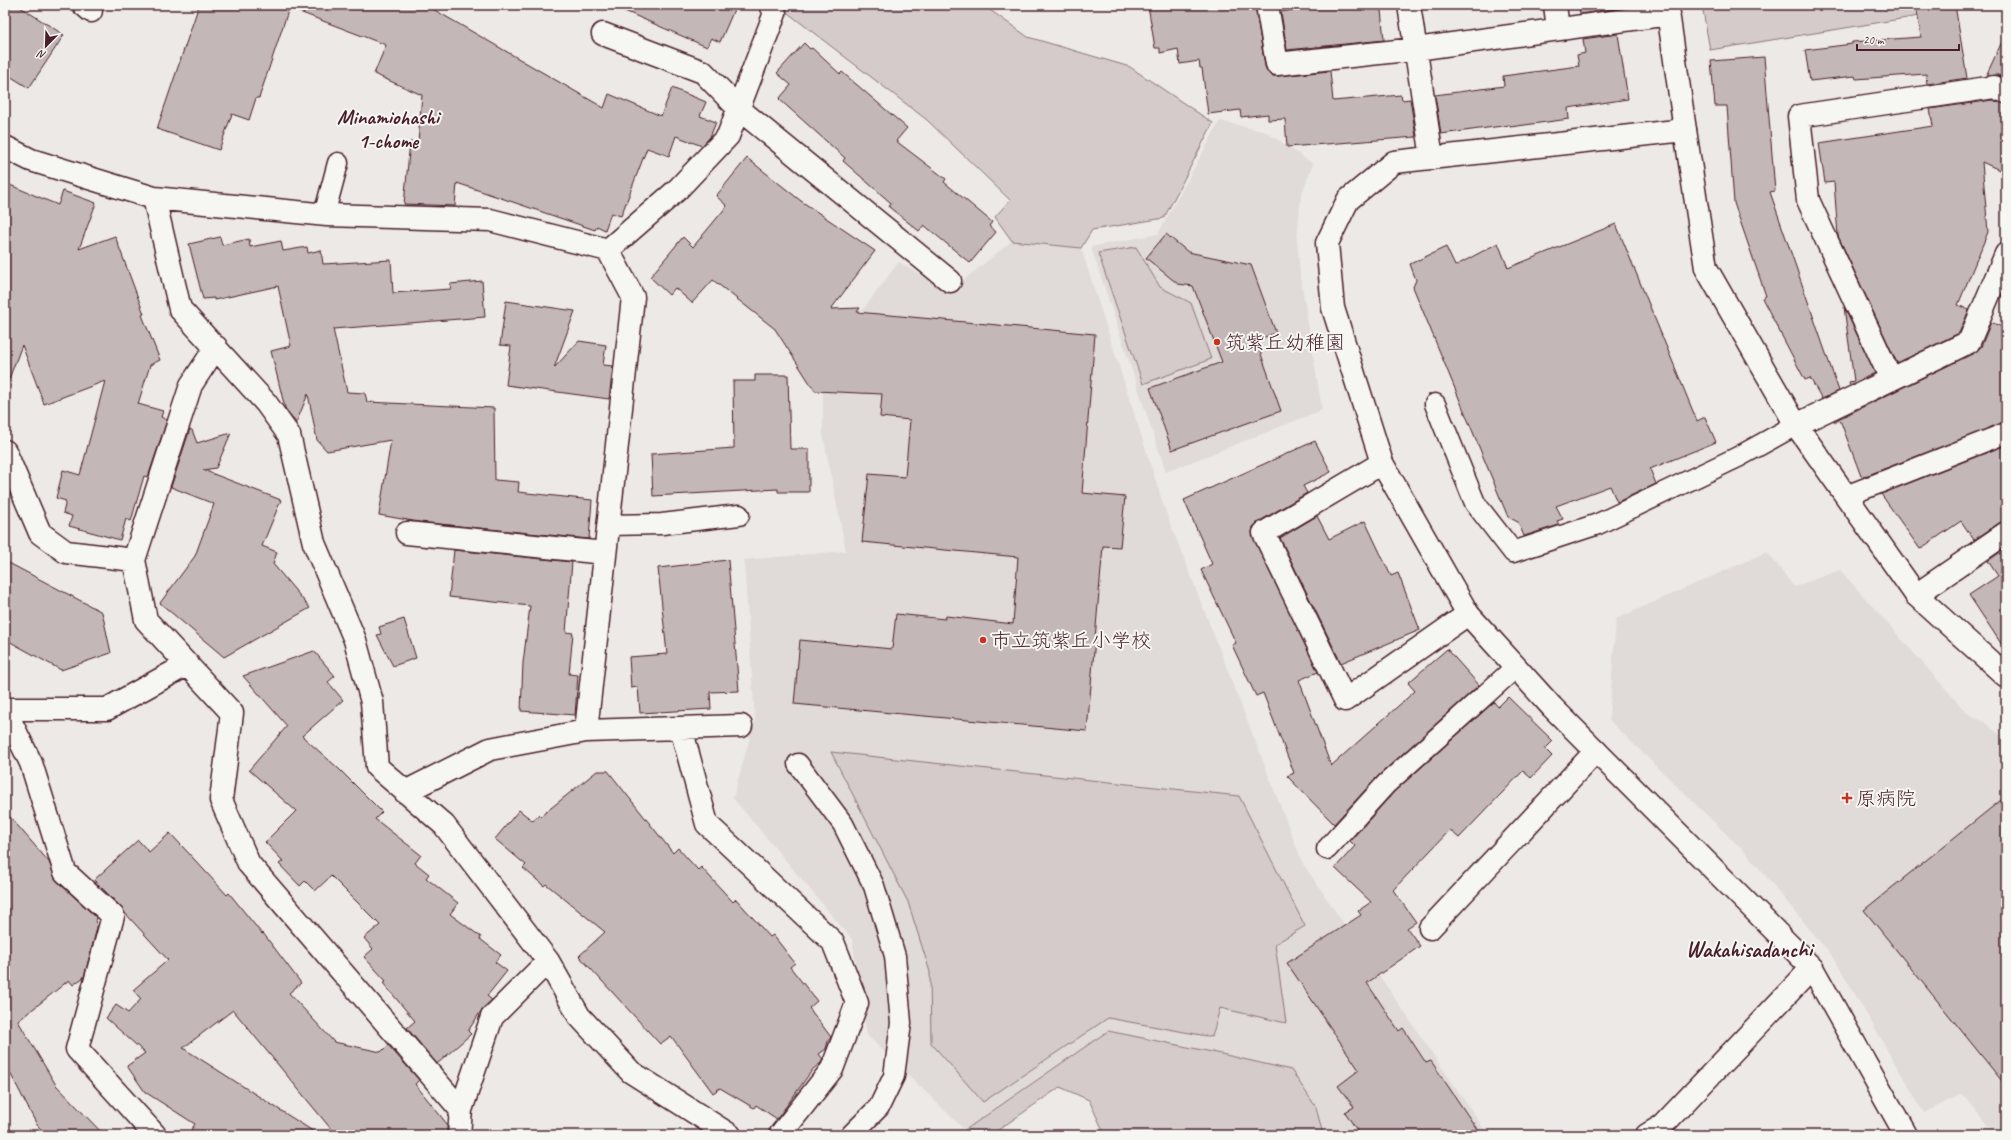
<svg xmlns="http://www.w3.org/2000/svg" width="2011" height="1140" viewBox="0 0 2011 1140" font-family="Caveat,'Klee One',sans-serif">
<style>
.built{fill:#e0dad8}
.green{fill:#d4cbca;stroke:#8f757a}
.building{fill:#c4b7b7;stroke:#4a1f2b}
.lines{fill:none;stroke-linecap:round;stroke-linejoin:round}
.service-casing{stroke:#4a1f2b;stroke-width:23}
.minor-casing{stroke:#4a1f2b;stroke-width:25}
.tertiary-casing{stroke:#4a1f2b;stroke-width:25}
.service{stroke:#f6f6f2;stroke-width:20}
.minor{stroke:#f6f6f2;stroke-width:22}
.tertiary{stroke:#f6f6f2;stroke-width:22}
.poi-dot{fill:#c8321e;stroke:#f6f6f2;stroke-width:1.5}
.labels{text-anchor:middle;stroke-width:4;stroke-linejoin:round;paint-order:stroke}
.poi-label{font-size:20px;fill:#4a1f2b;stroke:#f6f6f2;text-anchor:start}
.neighbourhood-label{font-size:21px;font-weight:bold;fill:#4a1f2b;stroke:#f6f6f2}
.quarter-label{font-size:22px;font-weight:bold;fill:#4a1f2b;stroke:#f6f6f2}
</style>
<rect width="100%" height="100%" fill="#ece9e6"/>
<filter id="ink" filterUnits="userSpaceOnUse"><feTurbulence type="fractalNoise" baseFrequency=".025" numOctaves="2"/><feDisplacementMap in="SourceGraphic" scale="8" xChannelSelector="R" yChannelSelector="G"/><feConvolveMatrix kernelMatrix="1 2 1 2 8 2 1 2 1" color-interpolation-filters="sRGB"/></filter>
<g filter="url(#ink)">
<path class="built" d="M 1220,121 L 1266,132 L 1313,164 L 1301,195 L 1297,239 L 1300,274 L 1322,410 L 1166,472 L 1091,247 L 1158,234 Z
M 1012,241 L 1081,248 L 1165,510 L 1303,864 L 1488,1135 L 1323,1135 L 1316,1107 L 1291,1070 L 1217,1053 L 1108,1031 L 965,1130 L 867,1035 L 852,939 L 733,798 L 755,720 L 744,560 L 846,551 L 823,434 L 823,363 L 899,262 L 949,292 Z
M 1767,552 L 1794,587 L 1840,570 L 1967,713 L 1984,722 L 2006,740 L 2006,1135 L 1996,1135 L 1962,1094 L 1924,1113 L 1834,958 L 1748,855 L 1609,720 L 1616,619 Z"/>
<path class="green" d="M 782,5 L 983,5 L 1028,37 L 1130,67 L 1213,123 L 1164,218 L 1092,230 L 1081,248 L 1012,241 L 995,217 L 1010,200 L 927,120 L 784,10 Z
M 1702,5 L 1917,5 L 1919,16 L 1710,50 Z
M 1136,247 L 1160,287 L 1191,303 L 1211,359 L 1143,384 L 1098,253 Z
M 831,752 L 1239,796 L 1305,926 L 1275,944 L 1286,1023 L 1220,1008 L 1212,1037 L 1108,1018 L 983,1102 L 931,1043 L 930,972 L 908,902 Z
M 1108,1031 L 1217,1053 L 1291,1070 L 1316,1107 L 1323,1135 L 1105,1135 L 1089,1100 L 1060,1087 L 991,1135 L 969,1135 L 965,1130 Z"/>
<path class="building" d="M 5,5 L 17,5 L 64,35 L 29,88 L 5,73 Z
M 199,5 L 426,5 L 604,108 L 609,94 L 661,116 L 672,88 L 706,102 L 700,116 L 716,122 L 710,137 L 702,146 L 676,136 L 669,156 L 647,148 L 621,216 L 611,213 L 605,230 L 597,226 L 595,230 L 457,183 L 455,206 L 404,204 L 410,142 L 418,142 L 422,95 L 374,74 L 386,45 L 289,8 L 259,98 L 256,98 L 249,120 L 232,114 L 219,150 L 157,129 Z
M 611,5 L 736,5 L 720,42 L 711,38 L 707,47 Z
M 1148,5 L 1255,5 L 1265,66 L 1267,72 L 1273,76 L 1278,76 L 1330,71 L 1333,101 L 1401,95 L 1402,100 L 1410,99 L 1416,137 L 1287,147 L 1285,119 L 1268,120 L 1268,114 L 1241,117 L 1240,110 L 1208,114 L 1202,68 L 1200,68 L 1199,61 L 1180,64 L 1178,49 L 1160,53 L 1160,48 L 1155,48 Z
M 1322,5 L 1376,5 L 1377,10 L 1381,10 L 1384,40 L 1287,50 L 1281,12 Z
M 1579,5 L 1613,5 L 1614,9 L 1580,14 Z
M 1916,5 L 1955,5 L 1967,78 L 1927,84 L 1926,74 L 1856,79 L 1855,76 L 1810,81 L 1805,50 L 1852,44 L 1852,42 L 1921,37 Z
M 2006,33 L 2006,78 L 1998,75 L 1986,76 Z
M 1618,34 L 1628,99 L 1568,108 L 1569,119 L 1510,127 L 1510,125 L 1441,134 L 1435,95 L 1504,86 L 1503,76 L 1579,66 L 1577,55 L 1585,53 L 1583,39 Z
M 804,43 L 810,49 L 812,48 L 840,74 L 842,72 L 907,128 L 896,141 L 946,179 L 944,182 L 992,222 L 989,226 L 996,232 L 970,263 L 924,225 L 919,231 L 889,207 L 891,203 L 843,161 L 845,158 L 779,99 L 791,85 L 777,73 Z
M 1764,57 L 1775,191 L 1770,192 L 1839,391 L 1822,399 L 1810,378 L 1805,380 L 1762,298 L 1766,296 L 1734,203 L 1727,106 L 1715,106 L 1711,61 Z
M 1992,100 L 2006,104 L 2006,173 L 1982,162 L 1988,232 L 1958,305 L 1969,310 L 1959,333 L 1897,363 L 1838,236 L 1834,182 L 1825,183 L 1819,143 L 1933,126 L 1930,109 L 1972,103 L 1972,105 L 1973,103 Z
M 747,158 L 801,201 L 875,251 L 831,309 L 860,308 L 857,312 L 1095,334 L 1082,493 L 1125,497 L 1120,547 L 1103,546 L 1087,731 L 794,704 L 800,640 L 892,649 L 896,614 L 945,619 L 946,616 L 1013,624 L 1018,557 L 862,542 L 869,474 L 905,477 L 910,420 L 880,417 L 882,394 L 815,391 L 775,329 L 713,280 L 692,303 L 675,288 L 669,295 L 650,277 L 683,237 L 693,247 L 727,206 L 716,196 Z
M 5,183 L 58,205 L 63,191 L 96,203 L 79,249 L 115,236 L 144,314 L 142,315 L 160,360 L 150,365 L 138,404 L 163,411 L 161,417 L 167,420 L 148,477 L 144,476 L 131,521 L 126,519 L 120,540 L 69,526 L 72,516 L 63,513 L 66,501 L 56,498 L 63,470 L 80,475 L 105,381 L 44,404 L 22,345 L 7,384 L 5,384 Z
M 1616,224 L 1697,421 L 1705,417 L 1716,442 L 1650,469 L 1656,484 L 1617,502 L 1610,486 L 1556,506 L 1563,519 L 1557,521 L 1559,525 L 1524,536 L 1518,522 L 1508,517 L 1413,287 L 1416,280 L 1410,264 L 1446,247 L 1455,266 L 1498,243 L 1508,268 Z
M 1166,234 L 1188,252 L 1251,265 L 1276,333 L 1256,340 L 1281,411 L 1172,450 L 1150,388 L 1222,362 L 1193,286 L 1178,284 L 1146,258 Z
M 220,237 L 222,245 L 249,239 L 250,247 L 281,241 L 283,251 L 307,247 L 308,253 L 321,250 L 323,264 L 391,260 L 393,293 L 451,289 L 450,284 L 482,281 L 485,317 L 333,329 L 347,392 L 365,393 L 367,402 L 494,408 L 495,480 L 519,482 L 518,492 L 592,500 L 589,539 L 419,522 L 379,515 L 391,440 L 327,451 L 317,440 L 308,394 L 296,423 L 285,408 L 271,351 L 291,346 L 278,286 L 214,300 L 214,298 L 203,299 L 189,244 Z
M 506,301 L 575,311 L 554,368 L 579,341 L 606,345 L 603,365 L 613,366 L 609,399 L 506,385 L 511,346 L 500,345 Z
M 1844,307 L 1875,373 L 1850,385 L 1849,382 L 1854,381 Z
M 1991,322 L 2006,329 L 2006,422 L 1868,475 L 1861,476 L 1840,420 L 1835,423 L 1834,421 L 1974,353 L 1981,347 Z
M 755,375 L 788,375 L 790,449 L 809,449 L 809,492 L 778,492 L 778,489 L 653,496 L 651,454 L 734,448 L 733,381 L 755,381 Z
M 190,429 L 192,430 L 197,443 L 231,433 L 216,468 L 203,470 L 281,500 L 262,546 L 277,552 L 273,564 L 310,608 L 224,657 L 160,603 L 195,556 L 214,504 L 171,487 Z
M 1315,441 L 1331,472 L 1303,486 L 1307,493 L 1258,522 L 1253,527 L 1252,533 L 1318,672 L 1299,680 L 1331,766 L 1415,691 L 1408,683 L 1447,649 L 1479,685 L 1378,776 L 1334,824 L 1287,776 L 1294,773 L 1263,693 L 1256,696 L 1232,645 L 1236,643 L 1201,570 L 1212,564 L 1184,500 Z
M 2006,445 L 2006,521 L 1999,523 L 1974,540 L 1961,521 L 1920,549 L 1881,494 Z
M 1317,516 L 1329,539 L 1365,521 L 1391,576 L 1398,573 L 1420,630 L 1341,663 L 1280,538 Z
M 2006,548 L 2006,651 L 1969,595 L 1998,576 L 1988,561 Z
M 454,550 L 572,562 L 566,632 L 573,633 L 569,674 L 578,675 L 575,715 L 521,711 L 523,663 L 530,606 L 449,597 Z
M 728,560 L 739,691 L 710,692 L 711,709 L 640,713 L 638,687 L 631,688 L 629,657 L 667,654 L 658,568 Z
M 5,561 L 102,612 L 111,653 L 61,670 L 5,639 Z
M 404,619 L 416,658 L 393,666 L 377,635 L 381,634 L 379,627 Z
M 314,651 L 335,676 L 328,682 L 343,700 L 302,736 L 339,769 L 382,812 L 375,819 L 421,855 L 415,863 L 429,874 L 426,878 L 458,903 L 450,914 L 481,937 L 480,939 L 501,955 L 495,962 L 507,971 L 487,996 L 492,1000 L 483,1008 L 468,1031 L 471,1034 L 437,1064 L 407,1028 L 415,1021 L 383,983 L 386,981 L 364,957 L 373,949 L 364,938 L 380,925 L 331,876 L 315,891 L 305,881 L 300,886 L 279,864 L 283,861 L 265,842 L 296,811 L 249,770 L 287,726 L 243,676 Z
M 1508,697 L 1553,741 L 1545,749 L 1552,756 L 1531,778 L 1523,771 L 1459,838 L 1450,830 L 1393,890 L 1416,922 L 1407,928 L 1420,946 L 1367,983 L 1399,1031 L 1403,1028 L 1426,1063 L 1431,1061 L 1481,1135 L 1360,1135 L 1345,1112 L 1354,1107 L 1338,1086 L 1359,1070 L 1287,963 L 1361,915 L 1358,911 L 1371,902 L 1335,868 L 1355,846 L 1350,841 L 1394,792 L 1494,702 L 1498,707 Z
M 597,771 L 608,771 L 673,853 L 678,848 L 698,870 L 701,867 L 733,902 L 736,899 L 770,937 L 773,935 L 795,963 L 790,967 L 817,1001 L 809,1008 L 831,1037 L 828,1041 L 826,1049 L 819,1054 L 823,1059 L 821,1063 L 813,1069 L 777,1119 L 756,1105 L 754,1108 L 720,1088 L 713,1093 L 671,1036 L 660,1044 L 579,956 L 605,932 L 546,884 L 544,886 L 523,868 L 526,865 L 495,839 L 519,810 L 533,821 L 539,814 L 541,816 Z
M 2006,796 L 2006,1086 L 1864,910 Z
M 5,811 L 49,862 L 57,881 L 96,917 L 97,928 L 84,977 L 73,985 L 69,980 L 18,1021 L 56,1085 L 104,1135 L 47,1135 L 37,1125 L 5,1063 Z
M 170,833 L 227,895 L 229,893 L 262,934 L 263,933 L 301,983 L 289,993 L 334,1042 L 381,1052 L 388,1045 L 419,1080 L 415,1084 L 447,1124 L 447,1135 L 336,1135 L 233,1010 L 183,1048 L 319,1135 L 188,1135 L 195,1124 L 145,1092 L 127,1066 L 145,1053 L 106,1018 L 116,1005 L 128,1013 L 141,999 L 133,990 L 168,960 L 125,913 L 121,907 L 94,880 L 138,840 L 149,852 Z"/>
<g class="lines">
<defs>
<path id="service" d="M 324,215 L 338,163
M 1435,404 L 1475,503 L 1513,552 L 1598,524 L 1738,457 L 1796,425
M 1846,496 L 2006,433
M 608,525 L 662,524 L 739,515
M 798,764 L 843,824 L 874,886 L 895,956 L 901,1023 L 894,1076 L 879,1107 L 851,1135
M 1327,849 L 1386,784 L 1516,667"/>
<path id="minor" d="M 84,5 L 91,11
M 1267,5 L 1277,64 L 1416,49 L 1669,14
M 1409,5 L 1432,158
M 1555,5 L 1558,29
M 1667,5 L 1685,130
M 603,34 L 703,72 L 739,109 L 950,281
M 5,147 L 31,160 L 154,198 L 180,309 L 266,403 L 289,435 L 314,543 L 355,640 L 372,702 L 377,767 L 444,825 L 548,961 L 492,1017 L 461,1110 L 459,1135
M 154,198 L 327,215 L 490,220 L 608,250 L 677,190 L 728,136 L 775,13 L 771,5
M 608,250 L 633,297 L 586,731 L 741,726
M 216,347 L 191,385 L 134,560 L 146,620 L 232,713 L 221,800 L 249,864 L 461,1110
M 1891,379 L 1808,200 L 1799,116 L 1994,87 L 2006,92
M 1796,425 L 1969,342 L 2006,254
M 5,451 L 40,533 L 66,552 L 134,560
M 1382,463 L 1264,533 L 1345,700 L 1468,614
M 407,533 L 605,553
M 1916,595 L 2006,533
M 5,709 L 107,709 L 188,664
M 5,710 L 31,763 L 65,872 L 113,916 L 77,1049 L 155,1135
M 681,728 L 707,824 L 833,942 L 857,1003 L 832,1069 L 780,1135
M 405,792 L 490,749 L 586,731
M 1430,928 L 1596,751
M 548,961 L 579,1016 L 631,1072 L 730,1135
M 1647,1135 L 1662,1126 L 1812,968"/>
<path id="tertiary" d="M 1906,1135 L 1812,968 L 1552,707 L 1468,614 L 1382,463 L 1333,308 L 1327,243 L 1348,200 L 1394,162 L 1685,130 L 1706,268 L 1796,425 L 1916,595 L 2006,676"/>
</defs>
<use href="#service" class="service-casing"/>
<use href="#minor" class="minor-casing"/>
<use href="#tertiary" class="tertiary-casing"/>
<use href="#service" class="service"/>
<use href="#minor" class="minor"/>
<use href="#tertiary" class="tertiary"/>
</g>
</g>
<g class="poi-dot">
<circle cx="1217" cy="342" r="4"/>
<circle cx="983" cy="640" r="4"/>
<path d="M1845 792h4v4h4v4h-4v4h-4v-4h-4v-4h4z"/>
</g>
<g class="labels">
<g class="poi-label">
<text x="1225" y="349">筑紫丘幼稚園</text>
<text x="991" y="647">市立筑紫丘小学校</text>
<text x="1856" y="805">原病院</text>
</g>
<g class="neighbourhood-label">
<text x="388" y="124">Minamiohashi<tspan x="388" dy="24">1-chome</tspan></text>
</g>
<g class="quarter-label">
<text x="1749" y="957">Wakahisadanchi</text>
</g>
</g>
<rect width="2011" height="1140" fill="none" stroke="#f6f6f2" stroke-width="20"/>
<rect x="10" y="10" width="1991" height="1120" fill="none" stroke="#4a1f2b" stroke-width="1.5" filter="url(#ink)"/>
<g transform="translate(46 46) rotate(203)" stroke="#f6f6f2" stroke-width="3" paint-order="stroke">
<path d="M0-3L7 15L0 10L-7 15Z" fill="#4a1f2b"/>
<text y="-6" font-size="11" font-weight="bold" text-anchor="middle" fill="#4a1f2b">N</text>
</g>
<path d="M1857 44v6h102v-6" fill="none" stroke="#4a1f2b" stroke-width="2"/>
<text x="1863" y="44" font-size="12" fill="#4a1f2b" stroke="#f6f6f2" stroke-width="3" paint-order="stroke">20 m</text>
</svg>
